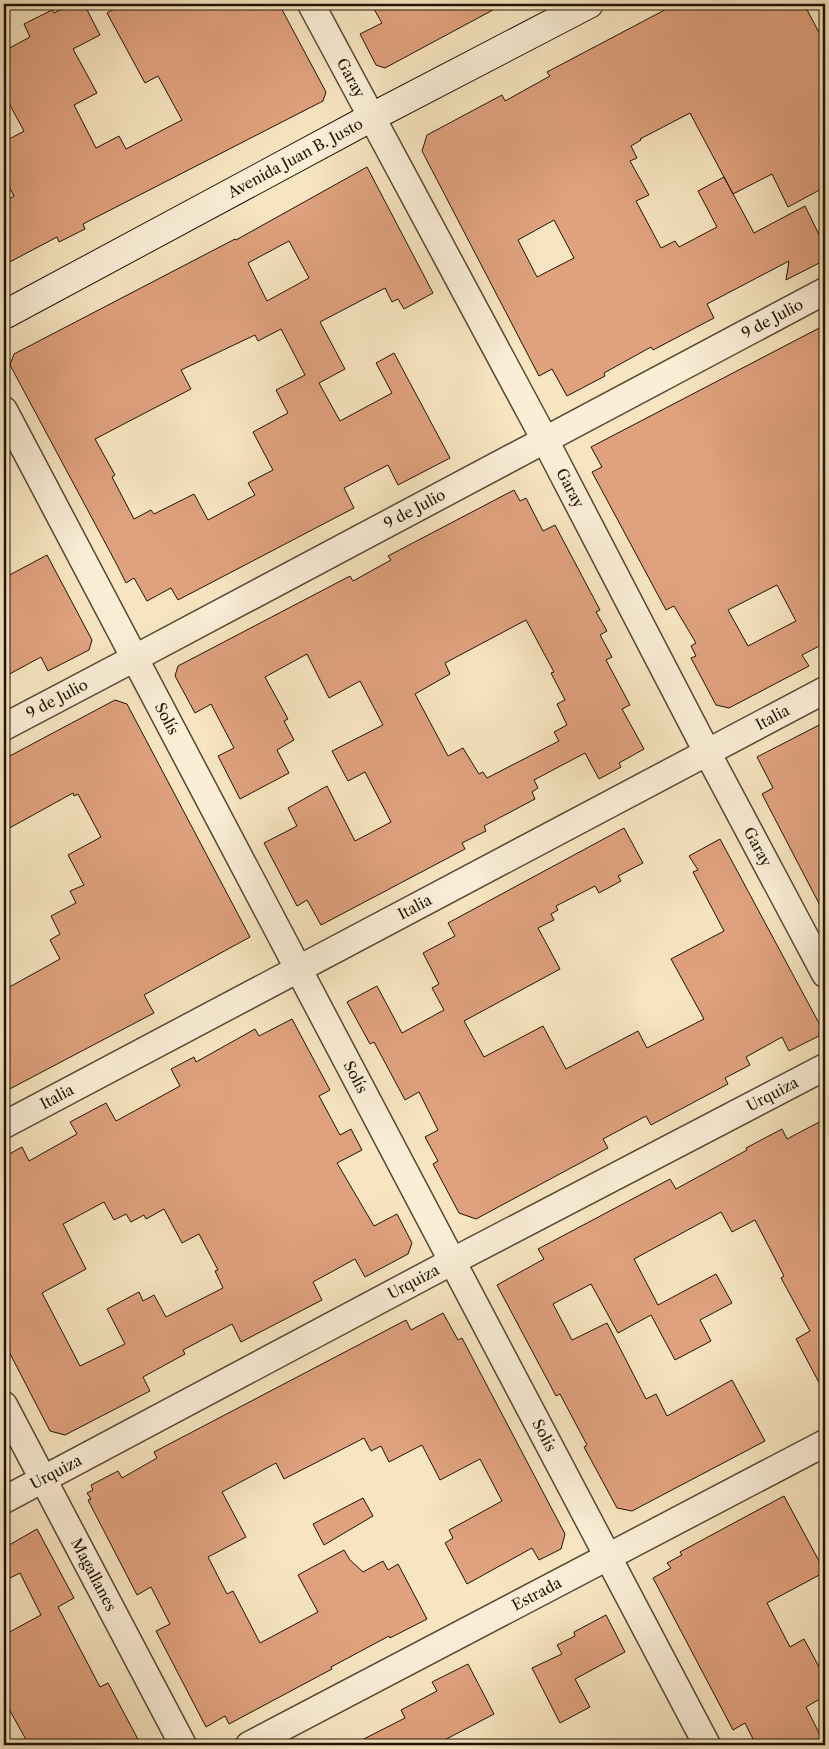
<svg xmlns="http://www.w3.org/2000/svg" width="829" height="1749" viewBox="0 0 829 1749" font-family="'Libre Caslon Text',serif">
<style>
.building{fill:#dfa17e;stroke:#201404;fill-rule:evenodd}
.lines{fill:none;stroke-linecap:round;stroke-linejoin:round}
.street-casing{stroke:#564833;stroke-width:29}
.secondary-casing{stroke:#201404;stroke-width:30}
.street{stroke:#faeed7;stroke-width:26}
.secondary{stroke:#faeed7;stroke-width:28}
.labels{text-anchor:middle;stroke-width:5;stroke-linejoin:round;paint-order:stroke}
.street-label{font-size:15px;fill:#201404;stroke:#faeed7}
</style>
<rect width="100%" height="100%" fill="#f7e5c1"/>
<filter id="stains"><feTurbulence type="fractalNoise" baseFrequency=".004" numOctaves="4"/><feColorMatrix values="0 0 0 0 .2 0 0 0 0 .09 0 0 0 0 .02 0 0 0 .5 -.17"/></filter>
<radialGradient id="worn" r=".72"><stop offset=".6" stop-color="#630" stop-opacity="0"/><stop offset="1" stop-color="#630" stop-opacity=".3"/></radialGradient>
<path class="building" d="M 72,4 L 84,4 L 100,35 L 73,49 L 97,93 L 74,105 L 96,148 L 119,136 L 126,149 L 182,120 L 158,76 L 145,83 L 107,13 L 124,4 L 279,4 L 326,92 L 323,101 L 83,224 L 85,229 L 59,242 L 57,237 L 4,265 L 4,202 L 14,196 L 4,177 L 4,142 L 24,131 L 4,94 L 4,51 L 30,37 L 24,24 L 52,10 L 54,13 Z
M 371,4 L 504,4 L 385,68 L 376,65 L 360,34 L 382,23 Z
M 676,4 L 804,4 L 825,44 L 825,187 L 788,207 L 772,174 L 733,194 L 690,113 L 640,139 L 641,140 L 631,146 L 637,158 L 630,161 L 649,195 L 636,201 L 661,248 L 675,241 L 679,247 L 717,227 L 698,191 L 724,177 L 754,233 L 805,206 L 825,247 L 825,260 L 786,280 L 789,261 L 707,304 L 714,318 L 653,350 L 651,347 L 604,373 L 605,376 L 567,396 L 552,369 L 539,376 L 422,151 L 427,135 L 502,95 L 505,101 L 550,76 L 547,72 ZM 554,220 L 574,258 L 537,277 L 518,240 Z
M 367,167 L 433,293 L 404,309 L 398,299 L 392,302 L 385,288 L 320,322 L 345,369 L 319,383 L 340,421 L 392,393 L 376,363 L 394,353 L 450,458 L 398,485 L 388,465 L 344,488 L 354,508 L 178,600 L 171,588 L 147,601 L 134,578 L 126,583 L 116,563 L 10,365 L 14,354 L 235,239 L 236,240 ZM 289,241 L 309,278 L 267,301 L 248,263 ZM 281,329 L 305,375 L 276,390 L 288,413 L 253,432 L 273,470 L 248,483 L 255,495 L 208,520 L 194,494 L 154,514 L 151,510 L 134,519 L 112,477 L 115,475 L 95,439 L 191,389 L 181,370 L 255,335 L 258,341 Z
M 825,325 L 825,643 L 802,655 L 809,666 L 729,708 L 716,705 L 691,658 L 696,656 L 691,646 L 696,643 L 674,606 L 666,610 L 592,472 L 602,467 L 591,447 ZM 777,585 L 796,621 L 748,646 L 728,610 Z
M 514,490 L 520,501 L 526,498 L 543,531 L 555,525 L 600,610 L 596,612 L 607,631 L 600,635 L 612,657 L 606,660 L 630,705 L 622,709 L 644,749 L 619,763 L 621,767 L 599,779 L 585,753 L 534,780 L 538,788 L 532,792 L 535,799 L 484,826 L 486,831 L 462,843 L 465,849 L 321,925 L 307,900 L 297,906 L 264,843 L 297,826 L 288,808 L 327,786 L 355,841 L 391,822 L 365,772 L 348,781 L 332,751 L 383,725 L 360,681 L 329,698 L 307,654 L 265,677 L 288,719 L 284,721 L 294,740 L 277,750 L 289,773 L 240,799 L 218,756 L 234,748 L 211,704 L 195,713 L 175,676 L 178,666 L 350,576 L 353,581 L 391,560 L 388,556 ZM 526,620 L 554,672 L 551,673 L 565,700 L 557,704 L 567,725 L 554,732 L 559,741 L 487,778 L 483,772 L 479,774 L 463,748 L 448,756 L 415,694 L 450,674 L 445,663 Z
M 47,555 L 92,640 L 89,650 L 48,671 L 41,657 L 4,677 L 4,578 Z
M 115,700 L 127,704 L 250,937 L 144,995 L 154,1013 L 4,1092 L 4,990 L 60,959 L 50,940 L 60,934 L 51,916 L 76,903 L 70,891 L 84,885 L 68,855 L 101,837 L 78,794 L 74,796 L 73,793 L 4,831 L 4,759 Z
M 825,722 L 825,915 L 762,794 L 773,788 L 757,757 Z
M 624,828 L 643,863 L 618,876 L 621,881 L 599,893 L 595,886 L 556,906 L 558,910 L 551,914 L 554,920 L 538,928 L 560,969 L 464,1021 L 484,1057 L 543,1026 L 566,1069 L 638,1031 L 647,1048 L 704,1019 L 671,959 L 724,931 L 693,872 L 698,870 L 689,856 L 720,839 L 820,1025 L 819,1036 L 789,1051 L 782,1037 L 746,1057 L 750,1065 L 725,1078 L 728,1084 L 651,1125 L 646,1116 L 603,1139 L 608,1148 L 476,1219 L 459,1213 L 433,1164 L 438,1161 L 425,1137 L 438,1130 L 419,1092 L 405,1100 L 374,1042 L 370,1044 L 347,1002 L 377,986 L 402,1033 L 444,1010 L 432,988 L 439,984 L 423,953 L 455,936 L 448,923 Z
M 292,1019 L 330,1090 L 319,1096 L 340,1135 L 351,1129 L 362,1150 L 337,1163 L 374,1226 L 397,1214 L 412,1243 L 408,1254 L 365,1277 L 355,1259 L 313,1282 L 322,1300 L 241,1342 L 232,1324 L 183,1350 L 185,1354 L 143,1377 L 150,1391 L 65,1435 L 50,1431 L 4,1342 L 4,1157 L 22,1147 L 29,1161 L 77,1134 L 70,1122 L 106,1103 L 116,1121 L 180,1086 L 171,1069 L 194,1057 L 196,1062 L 255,1029 L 259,1036 ZM 104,1202 L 114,1220 L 126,1214 L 131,1222 L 144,1215 L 146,1219 L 164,1209 L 182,1243 L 199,1234 L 218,1270 L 215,1271 L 223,1288 L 166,1317 L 154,1295 L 143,1301 L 139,1292 L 107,1309 L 125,1344 L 80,1366 L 42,1293 L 86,1269 L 63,1224 Z
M 825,1119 L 825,1394 L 796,1339 L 810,1331 L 781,1278 L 784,1276 L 755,1220 L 732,1232 L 721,1212 L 634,1259 L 658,1305 L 716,1274 L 732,1303 L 700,1320 L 711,1341 L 675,1360 L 651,1315 L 618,1333 L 591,1284 L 553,1304 L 572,1340 L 607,1323 L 646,1399 L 656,1394 L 667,1416 L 732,1380 L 765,1441 L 632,1511 L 617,1508 L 584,1447 L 587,1445 L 560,1394 L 556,1396 L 497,1285 L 544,1259 L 538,1249 L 670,1179 L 676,1189 L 747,1150 L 746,1148 L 782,1129 L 787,1139 Z
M 443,1313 L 458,1340 L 462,1338 L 565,1534 L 561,1549 L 539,1560 L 532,1548 L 467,1584 L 445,1543 L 453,1538 L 449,1530 L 502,1501 L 480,1459 L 440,1480 L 422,1445 L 389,1462 L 381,1446 L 371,1451 L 364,1438 L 284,1479 L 276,1463 L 222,1492 L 246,1537 L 208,1557 L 227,1594 L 233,1591 L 260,1643 L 318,1612 L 298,1575 L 344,1550 L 350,1560 L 363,1572 L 383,1561 L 388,1570 L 398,1564 L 427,1619 L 390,1638 L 389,1636 L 331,1667 L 332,1669 L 229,1724 L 225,1716 L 206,1727 L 156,1631 L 170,1624 L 151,1587 L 137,1595 L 88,1500 L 91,1499 L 87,1493 L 93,1490 L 91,1485 L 118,1471 L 122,1478 L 157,1458 L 154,1452 L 406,1320 L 411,1330 Z
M 784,1496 L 825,1572 L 767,1603 L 790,1647 L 804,1639 L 825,1678 L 825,1696 L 806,1707 L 825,1745 L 756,1745 L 745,1723 L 733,1730 L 653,1578 L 671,1568 L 667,1563 L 682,1555 L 680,1552 Z
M 363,1498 L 373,1516 L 324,1545 L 313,1524 Z
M 37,1529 L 74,1598 L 58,1607 L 100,1687 L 108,1683 L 141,1745 L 29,1745 L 4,1700 L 4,1635 L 41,1615 L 20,1573 L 10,1578 L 4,1567 L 4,1548 Z
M 606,1615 L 625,1652 L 575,1679 L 590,1707 L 560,1723 L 532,1668 L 562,1654 L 557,1645 L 575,1636 L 574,1632 Z
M 468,1664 L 494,1714 L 435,1745 L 352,1745 L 405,1718 L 401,1710 L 437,1691 L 432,1682 Z"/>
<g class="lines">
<defs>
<g id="street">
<path id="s1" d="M 311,4 L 545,440 L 707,752 L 825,974"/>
<path id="s2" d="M 4,410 L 707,1745"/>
<path id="s3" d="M 4,727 L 135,658 L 825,291"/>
<path id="s4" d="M 4,1125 L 825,690"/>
<path id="s5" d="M 4,1405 L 183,1745"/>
<path id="s6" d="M 4,1500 L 453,1261 L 825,1067"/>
<path id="s7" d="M 249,1745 L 825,1443"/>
</g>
<g id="secondary">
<path id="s8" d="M 4,315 L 372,117 L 589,4"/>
</g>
</defs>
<use href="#street" class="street-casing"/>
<use href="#secondary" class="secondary-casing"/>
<use href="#street" class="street"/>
<use href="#secondary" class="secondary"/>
</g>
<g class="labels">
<g class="street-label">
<text dy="5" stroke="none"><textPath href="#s1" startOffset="84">Garay</textPath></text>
<text dy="5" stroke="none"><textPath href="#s8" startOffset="331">Avenida Juan B. Justo</textPath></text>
<text dy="5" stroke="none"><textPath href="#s3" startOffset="870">9 de Julio</textPath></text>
<text dy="5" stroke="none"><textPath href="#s1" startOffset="549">Garay</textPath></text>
<text dy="5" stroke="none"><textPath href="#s3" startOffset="465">9 de Julio</textPath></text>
<text dy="5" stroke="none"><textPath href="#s3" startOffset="60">9 de Julio</textPath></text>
<text dy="5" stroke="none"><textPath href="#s4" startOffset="870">Italia</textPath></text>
<text dy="5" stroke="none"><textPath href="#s2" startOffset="349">Solís</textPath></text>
<text dy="5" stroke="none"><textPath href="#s1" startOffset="954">Garay</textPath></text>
<text dy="5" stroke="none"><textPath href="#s4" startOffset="465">Italia</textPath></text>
<text dy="5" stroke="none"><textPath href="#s2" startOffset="754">Solís</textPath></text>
<text dy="5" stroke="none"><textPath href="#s6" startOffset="869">Urquiza</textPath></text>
<text dy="5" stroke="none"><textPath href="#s4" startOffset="60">Italia</textPath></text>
<text dy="5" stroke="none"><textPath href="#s6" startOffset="464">Urquiza</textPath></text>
<text dy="5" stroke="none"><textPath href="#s2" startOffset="1159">Solís</textPath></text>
<text dy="5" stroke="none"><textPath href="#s6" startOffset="59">Urquiza</textPath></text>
<text dy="5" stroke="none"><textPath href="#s5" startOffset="192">Magallanes</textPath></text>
<text dy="5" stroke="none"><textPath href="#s7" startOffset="325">Estrada</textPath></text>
</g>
</g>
<rect width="829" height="1749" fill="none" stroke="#f7e5c1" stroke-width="20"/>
<rect x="5" y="5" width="819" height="1739" fill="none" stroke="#201404" stroke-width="2.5"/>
<rect x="10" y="10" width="809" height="1729" fill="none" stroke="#201404"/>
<rect width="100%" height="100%" filter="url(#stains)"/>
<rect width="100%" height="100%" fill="url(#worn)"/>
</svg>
